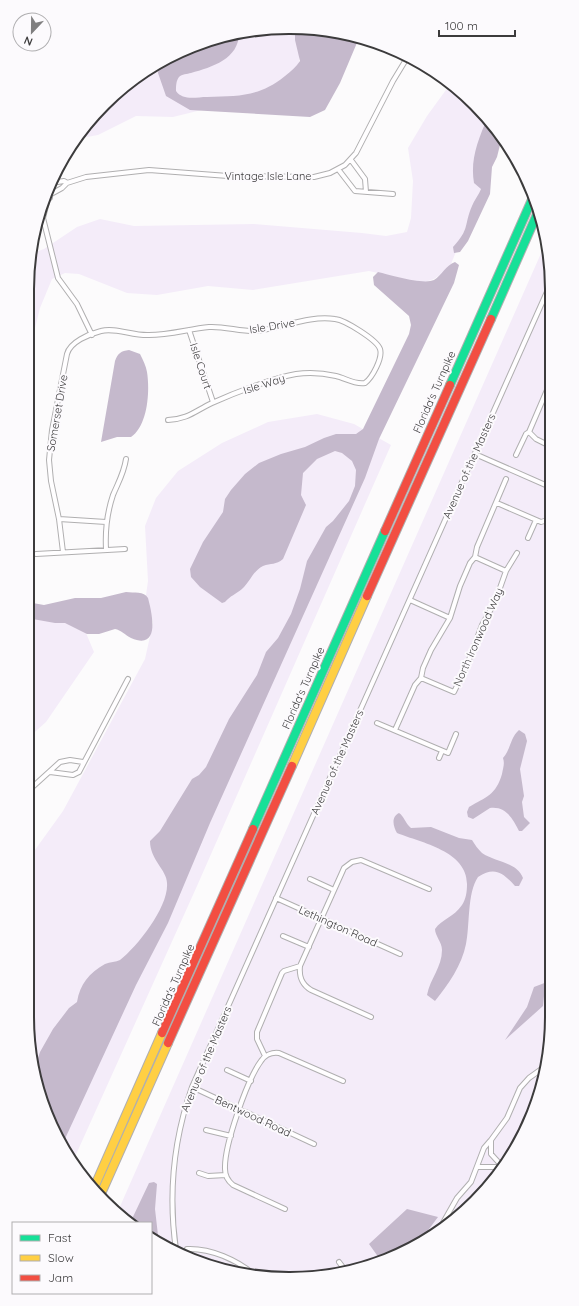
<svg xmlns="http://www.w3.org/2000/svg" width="579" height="1306" viewBox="0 0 579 1306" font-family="Quicksand,sans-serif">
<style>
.green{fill:#f4ecf9}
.water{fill:#c5b9cc}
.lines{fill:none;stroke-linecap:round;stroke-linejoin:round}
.street-casing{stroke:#b0afb0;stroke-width:6}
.fast-casing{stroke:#b0afb0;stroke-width:10}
.slow-casing{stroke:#b0afb0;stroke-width:10}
.jam-casing{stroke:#b0afb0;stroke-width:10}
.street{stroke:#fffeff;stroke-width:4}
.fast{stroke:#16e098;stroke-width:8}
.slow{stroke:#ffcf43;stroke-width:8}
.jam{stroke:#f24e42;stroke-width:8}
.labels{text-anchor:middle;stroke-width:4;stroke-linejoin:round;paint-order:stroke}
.street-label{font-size:11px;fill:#3c3b3c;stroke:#fcfafd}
.rim{fill:none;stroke:#3c3b3c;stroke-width:2}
</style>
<rect width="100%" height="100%" fill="#fcfbfc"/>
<path class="green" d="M 273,28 L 302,29 L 298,72 L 266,94 L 173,117 L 136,116 L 98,135 L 76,139 L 88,122 L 153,67 L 163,61 L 233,34 Z
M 451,83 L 489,121 L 481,189 L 449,269 L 434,279 L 422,283 L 369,271 L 253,290 L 208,286 L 157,295 L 127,293 L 79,274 L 65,273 L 52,279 L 40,308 L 27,360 L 27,289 L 33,253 L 44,249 L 77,227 L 100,219 L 134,226 L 254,224 L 362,233 L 386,236 L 407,232 L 411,218 L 413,181 L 408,148 L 427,116 Z
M 546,242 L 550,255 L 552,1016 L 538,1101 L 487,1189 L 421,1244 L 324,1277 L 239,1274 L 158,1244 L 151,1238 L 151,1223 L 133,1223 L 118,1211 Z
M 317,414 L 354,424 L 391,445 L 197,886 L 74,1159 L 41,1101 L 27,1017 L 27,861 L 63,811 L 145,659 L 153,623 L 146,595 L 148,581 L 145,526 L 156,498 L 178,471 L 222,443 L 268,422 Z
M 27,615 L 66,621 L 86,633 L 94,652 L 46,722 L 27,739 Z"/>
<path class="water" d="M 295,28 L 324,29 L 359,38 L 340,83 L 325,110 L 310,117 L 190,110 L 166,96 L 158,73 L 159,63 C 183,48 212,38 239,33 C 239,59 212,67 191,73 C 187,74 182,74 179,77 C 176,81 176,86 176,91 C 183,101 196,97 207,97 C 239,96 259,97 285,76 C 291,71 296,67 300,61 L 295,40 Z
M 487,119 L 498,130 L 502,137 L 497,157 L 492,167 L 490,194 L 468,241 L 460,252 L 454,253 L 453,247 C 470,229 464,224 472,206 C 474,200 479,195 481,189 L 474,183 C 470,160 478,140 487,119 Z
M 455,262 L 459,265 L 454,283 L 379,439 L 365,478 L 210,823 L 168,923 L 136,985 L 64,1141 L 41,1101 L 35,1067 L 40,1052 L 53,1029 L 69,1008 L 77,1002 C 80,984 89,973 105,964 C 110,962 116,962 120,960 C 138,946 169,906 167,883 C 167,870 150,860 150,841 L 160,831 L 192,779 L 199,775 L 206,767 L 229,719 L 257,675 L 266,652 L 278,638 L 291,614 L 300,589 L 307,561 L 326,527 L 333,521 L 349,501 L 355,486 L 356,470 L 352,461 L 342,453 L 335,451 L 317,459 L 303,473 L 301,495 L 306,505 L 283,559 C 276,565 271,563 263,566 C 253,571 250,582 242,589 C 236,594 230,596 225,602 L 222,603 L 200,587 L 191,577 L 190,569 L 203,542 L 223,512 L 225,499 L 231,490 L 245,474 L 259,463 L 281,454 L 305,447 L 324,438 L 336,434 L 356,434 L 363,429 L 409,334 L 411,325 L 409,316 L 374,285 L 373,277 L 378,272 C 390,275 423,285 434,280 C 442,275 446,265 455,262 Z
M 129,350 L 140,354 C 143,360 146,366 147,372 C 150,391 148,425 131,437 L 117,437 L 101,442 L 115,361 C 118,353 121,351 129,350 Z
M 126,592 C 134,593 144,591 148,598 C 152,613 161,651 131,638 C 125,635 121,630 115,629 L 99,634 L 87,634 L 65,623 L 55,623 L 27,618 L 27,602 L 44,605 L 75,598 L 101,598 Z
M 519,730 L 525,734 L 527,741 L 520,769 L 524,796 L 522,802 L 524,817 L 530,823 L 522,831 L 519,831 C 513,819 506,806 490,808 L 473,819 L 468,817 L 467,812 L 469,807 C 486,797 496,795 502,774 C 503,768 505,764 503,758 C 511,749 510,738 519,730 Z
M 399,813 C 404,816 405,823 411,828 L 431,827 L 459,838 L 472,840 C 475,845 478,849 482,853 C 495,862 517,862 523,878 L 519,886 L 515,886 C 503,873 495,866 478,877 C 467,893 470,925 466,944 C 462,965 448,985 435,1001 L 427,995 C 430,979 442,967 442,950 C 442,942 435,936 435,929 C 442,919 454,917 462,905 C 466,899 467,892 467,884 C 467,851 422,843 397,833 C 393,826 391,817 399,813 Z
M 547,982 L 548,986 L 544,996 L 543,1006 L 505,1040 L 527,1007 L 534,987 Z
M 154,1182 L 157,1184 L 155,1209 L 159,1244 L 151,1238 L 151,1223 L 133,1223 L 131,1221 L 149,1183 Z
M 407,1209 L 438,1217 L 429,1229 L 420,1244 L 379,1258 L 369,1244 Z"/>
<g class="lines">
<defs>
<path id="street" d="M 351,160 L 365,179 L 366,192
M 338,169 L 355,191 L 393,194
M 67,183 L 86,177 L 149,170 L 228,176 L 314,177 L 330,173 L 345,165 L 356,153 L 393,81 L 407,58
M 51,194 L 62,188 L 67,183 L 64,181 L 51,183
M 41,205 L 50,198 L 50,186
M 39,215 L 43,218 L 47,202
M 43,218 L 58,278 L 77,304 L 92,335
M 189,330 L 213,402
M 529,432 L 536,439 L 550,446
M 475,454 L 550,487
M 516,455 L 526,434 L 529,432 L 550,383
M 497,503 L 541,522 L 551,519
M 59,519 L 106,522
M 528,538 L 536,520
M 106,549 C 105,530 107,513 113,495 C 118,483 124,473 126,459
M 63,552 L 59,519 L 51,481 L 49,460 L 52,430 L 67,354 C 70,342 89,334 101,331 C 115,327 133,336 149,335 C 169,335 189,329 209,327 C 225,326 241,332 257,331 C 283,328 309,315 335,319 C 345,320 377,340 380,349 C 383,358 372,378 365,383 C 355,385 345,378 336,376 C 323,373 309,372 296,374 C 273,378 234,393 212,403 C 195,411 188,419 168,420
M 36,554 L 125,549
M 475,557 L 506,571
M 410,600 L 450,618
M 421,678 L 454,692 L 467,665 L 482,625 L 495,602 L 506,571 L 517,553
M 377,723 L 448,753 L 456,734
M 395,730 L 415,685 L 421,678 L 423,668 L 431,650 L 450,618 L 460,586 L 470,563 L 475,557 L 477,547 L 506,479
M 439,758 L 442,751
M 50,772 L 73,775 L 79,772 L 128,679
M 27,792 L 60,762 L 70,760 L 83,762
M 310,879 L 334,890
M 276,898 L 400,954
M 283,936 L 309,947
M 371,1017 L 311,990 C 301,984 299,976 300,966 L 344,868 L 352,862 L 361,860 L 429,889
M 265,1056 L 257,1039 L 257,1032 L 282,973 L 284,971 L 300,966
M 227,1070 L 251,1081
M 192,1087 L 314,1144
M 206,1130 L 231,1136
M 501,1165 L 491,1154 L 491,1140 L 507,1118 L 520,1088 L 529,1078 L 543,1068
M 477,1167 L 500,1167
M 199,1173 L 208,1176 L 226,1175
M 285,1209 L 233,1185 C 228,1181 225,1175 225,1169 C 224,1146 247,1080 261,1061 C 265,1055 272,1052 279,1053 L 343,1081
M 440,1228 L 457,1198 L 471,1182 L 484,1148 L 490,1141
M 187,1249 C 211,1248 237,1260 255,1275
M 176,1250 C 168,1194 173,1141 192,1087 L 550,285
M 339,1262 L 345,1270"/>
<path id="fast" d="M 491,319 L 538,212
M 450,385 L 534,195
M 253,829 L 385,531"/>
<path id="slow" d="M 292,766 L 367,596
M 93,1190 L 162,1033
M 100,1196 L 168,1043"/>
<path id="jam" d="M 385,531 L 450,385
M 367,596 L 491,319
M 162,1033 L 253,829
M 168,1043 L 292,766"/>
</defs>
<use href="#street" class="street-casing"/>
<use href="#fast" class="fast-casing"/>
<use href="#slow" class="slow-casing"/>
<use href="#jam" class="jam-casing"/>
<use href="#street" class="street"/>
<use href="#fast" class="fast"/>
<use href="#slow" class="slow"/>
<use href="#jam" class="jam"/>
</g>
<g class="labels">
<g class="street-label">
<text x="268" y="180">Vintage Isle Lane</text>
<text transform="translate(272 326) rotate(-9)" y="4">Isle Drive</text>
<text transform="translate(201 366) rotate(72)" y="4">Isle Court</text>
<text transform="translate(264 384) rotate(-18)" y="4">Isle Way</text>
<text transform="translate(434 392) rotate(-66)" y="4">Florida's Turnpike</text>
<text transform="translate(57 413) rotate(-80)" y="4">Somerset Drive</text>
<text transform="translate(469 466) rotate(-66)" y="4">Avenue of the Masters</text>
<text transform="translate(478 637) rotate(-66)" y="4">North Ironwood Way</text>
<text transform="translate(303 688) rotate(-66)" y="4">Florida's Turnpike</text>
<text transform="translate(337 762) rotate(-66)" y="4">Avenue of the Masters</text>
<text transform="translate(338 926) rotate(24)" y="4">Lethington Road</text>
<text transform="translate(173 985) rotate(-66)" y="4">Florida's Turnpike</text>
<text transform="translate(206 1059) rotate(-67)" y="4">Avenue of the Masters</text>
<text transform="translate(253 1116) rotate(25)" y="4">Bentwood Road</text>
</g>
</g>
<path d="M0 0H579V1306H0ZM289 34H290A255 255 0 0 1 545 289V1017A255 255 0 0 1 290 1272H289A255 255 0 0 1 34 1017V289A255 255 0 0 1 289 34Z" fill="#fcfafd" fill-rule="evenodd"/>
<path class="rim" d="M289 34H290A255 255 0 0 1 545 289V1017A255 255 0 0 1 290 1272H289A255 255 0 0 1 34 1017V289A255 255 0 0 1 289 34Z"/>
<rect x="12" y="1222" width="140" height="72" fill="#fcfafd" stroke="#afaeb0"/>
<rect x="20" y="1235" width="20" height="6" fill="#16e098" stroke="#afaeb0"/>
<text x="48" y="1242" font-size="12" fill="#3c3b3c">Fast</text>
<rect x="20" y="1255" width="20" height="6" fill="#ffcf43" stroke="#afaeb0"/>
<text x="48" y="1262" font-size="12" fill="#3c3b3c">Slow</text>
<rect x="20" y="1275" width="20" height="6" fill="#f24e42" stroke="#afaeb0"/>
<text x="48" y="1282" font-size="12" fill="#3c3b3c">Jam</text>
<g transform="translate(32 32) rotate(202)"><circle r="19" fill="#fcfafd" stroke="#afaeb0"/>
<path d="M0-3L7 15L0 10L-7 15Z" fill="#7f7e7f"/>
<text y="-6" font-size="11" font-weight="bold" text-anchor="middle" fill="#3c3b3c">N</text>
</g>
<path d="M439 30v6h76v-6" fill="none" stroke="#3c3b3c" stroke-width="2"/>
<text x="445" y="30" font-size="12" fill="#3c3b3c" stroke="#fcfafd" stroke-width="3" paint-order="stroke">100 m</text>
</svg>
